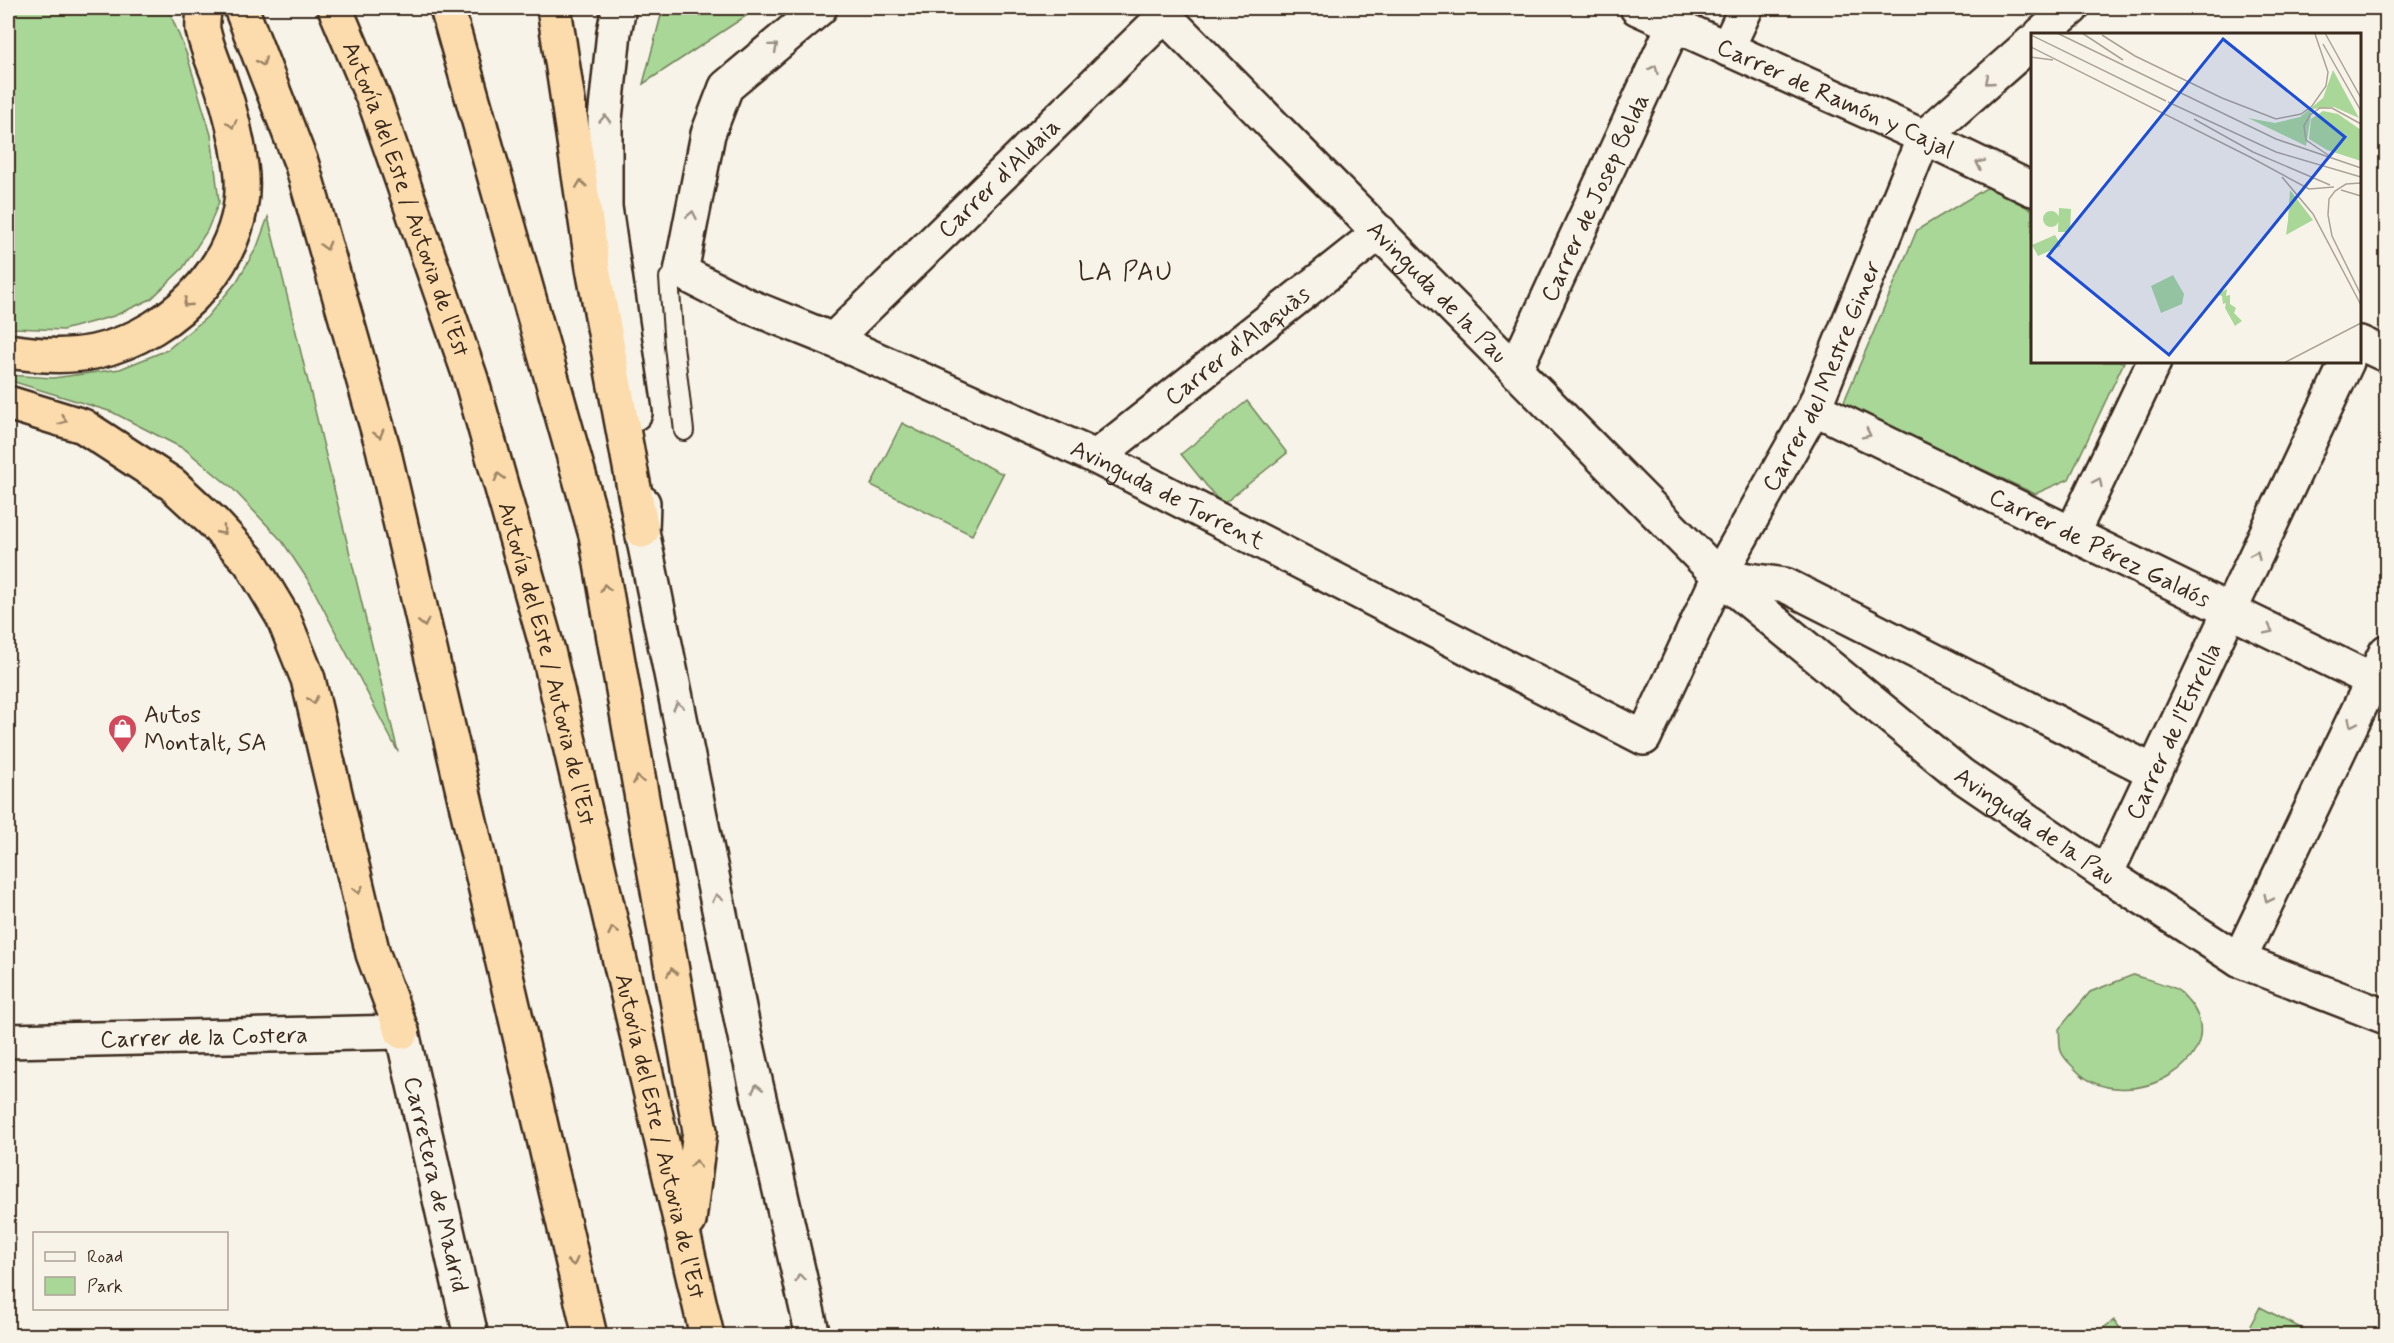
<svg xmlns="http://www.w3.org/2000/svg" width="2394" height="1343" viewBox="0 0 2394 1343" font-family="Mynerve,sans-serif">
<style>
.green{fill:#a9d797;stroke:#72805a;stroke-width:1.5}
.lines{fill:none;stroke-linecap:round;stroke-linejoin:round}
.lane-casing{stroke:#3b2a1e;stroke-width:22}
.street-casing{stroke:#3b2a1e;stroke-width:38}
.secondary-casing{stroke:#3b2a1e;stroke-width:38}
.highway-casing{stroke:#3b2a1e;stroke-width:38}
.lane{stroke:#f7f3e8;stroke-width:18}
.street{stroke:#f7f3e8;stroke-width:33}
.secondary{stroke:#f7f3e8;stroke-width:33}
.highway{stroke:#fcdcac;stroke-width:33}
.oneway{stroke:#998e83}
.oneway2{stroke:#9c8365}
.labels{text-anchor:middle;stroke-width:5;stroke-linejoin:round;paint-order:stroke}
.street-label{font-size:24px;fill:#3b2a1e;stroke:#f7f3e8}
.poi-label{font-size:24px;fill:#3b2a1e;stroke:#f7f3e8;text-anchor:start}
.neighbourhood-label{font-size:26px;letter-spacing:1.5px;fill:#3b2a1e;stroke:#f7f3e8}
.inset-road{fill:none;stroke:#aca397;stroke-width:1.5}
.view{fill:#1d4ed8;fill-opacity:0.15;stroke:#1d4ed8;stroke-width:3}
.inset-edge{fill:none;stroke:#3b2a1e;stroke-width:3}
</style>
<rect width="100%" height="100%" fill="#f7f3e8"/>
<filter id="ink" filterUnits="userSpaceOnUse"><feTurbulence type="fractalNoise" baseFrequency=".0167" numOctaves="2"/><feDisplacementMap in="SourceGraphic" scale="12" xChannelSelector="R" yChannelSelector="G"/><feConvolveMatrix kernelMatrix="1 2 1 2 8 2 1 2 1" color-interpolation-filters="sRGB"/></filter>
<g filter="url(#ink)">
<path class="green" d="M 8,8 L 168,8 L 187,55 L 211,135 L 219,202 L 207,231 L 183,268 L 151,299 L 114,316 L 63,330 L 14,328 L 8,325 Z
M 663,8 L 758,8 L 643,84 Z
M 1988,187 L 2032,210 L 2032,362 L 2124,362 L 2069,479 L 2035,494 L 1843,404 L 1917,230 Z
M 268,217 L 398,752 L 310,583 L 282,541 L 234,490 L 186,450 L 112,412 L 8,380 L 8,375 L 53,378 L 120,369 L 167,350 L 207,317 L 237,281 L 257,247 Z
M 1247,401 L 1287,453 L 1222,505 L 1181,454 Z
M 902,423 L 1003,474 L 972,535 L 871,485 Z
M 2133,975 C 2144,979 2171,984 2180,992 C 2249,1054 2125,1123 2075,1069 C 2071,1064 2063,1058 2061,1051 C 2059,1044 2060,1036 2059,1029 L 2090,992 Z
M 2260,1307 L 2314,1335 L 2315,1335 L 2245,1335 Z
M 2114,1320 L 2125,1335 L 2094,1335 Z"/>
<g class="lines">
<defs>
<path id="lane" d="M 681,272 L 669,278 L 674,346 L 684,431"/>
<g id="street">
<path id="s1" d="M 820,8 L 726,87 L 708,134 L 681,272 L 746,305 L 833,340 L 1096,457 L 1644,738 L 1719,576 L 1814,408 L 1924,137 L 2032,42"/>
<path id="s2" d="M 1157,8 L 1719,576 L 1961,775 L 2106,874 L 2239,960 L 2386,1017"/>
<path id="s3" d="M 1637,8 L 1924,137 L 2032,189"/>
<path d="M 2041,34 L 2072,8"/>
<path d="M 1727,49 L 1746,8"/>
<path id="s4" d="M 833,340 L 1165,15"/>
<path d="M 2360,343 L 2386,355"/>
<path id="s5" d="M 1515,370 L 1674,25"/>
<path id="s6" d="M 1814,408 L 2386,687"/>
<path id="s7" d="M 1096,457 L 1380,232"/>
<path d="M 2072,534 L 2154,362"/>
<path d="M 1719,576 L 1785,585 L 2154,772"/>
<path id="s8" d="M 2106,874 L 2347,362"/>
<path d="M 2239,960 L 2386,652"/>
<path id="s9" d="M 8,1041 L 402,1032"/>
</g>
<g id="secondary">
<path d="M 619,8 L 614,32 L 605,119 L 605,207 L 635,413"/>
<path d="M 643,503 L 642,531 L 744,1032 L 813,1336"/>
<path id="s10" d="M 402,1032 L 471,1336"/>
</g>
<g id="highway">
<path d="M 241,8 L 302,165 L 383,448 L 590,1336"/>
<path id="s11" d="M 335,8 L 376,105 L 471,379 L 548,651 L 707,1336"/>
<path d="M 447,8 L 596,535 L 700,1131 L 689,1221"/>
<path d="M 554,8 L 593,268 L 642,531"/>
<path d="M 8,351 C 36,355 65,358 94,352 C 176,334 253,255 241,166 C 237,139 231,112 222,86 C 216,68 207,49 203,30 C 202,23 204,15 204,8"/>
<path d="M 8,403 L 83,426 L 172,484 L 213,522 L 250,562 L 283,617 L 308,679 L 373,954 L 402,1032"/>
</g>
</defs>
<use href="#lane" class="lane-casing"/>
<use href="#street" class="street-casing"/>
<use href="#secondary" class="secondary-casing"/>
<use href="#highway" class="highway-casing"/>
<use href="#lane" class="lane"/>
<use href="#street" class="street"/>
<use href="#secondary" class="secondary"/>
<use href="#highway" class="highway"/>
</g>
<defs><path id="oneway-chevron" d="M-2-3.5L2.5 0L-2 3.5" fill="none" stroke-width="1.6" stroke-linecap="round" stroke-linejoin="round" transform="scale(1.5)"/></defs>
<g class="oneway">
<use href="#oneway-chevron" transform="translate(774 47) rotate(-40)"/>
<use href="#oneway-chevron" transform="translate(1654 69) rotate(-65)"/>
<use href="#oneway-chevron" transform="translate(1989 81) rotate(139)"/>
<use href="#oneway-chevron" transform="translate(605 119) rotate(-87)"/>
<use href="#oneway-chevron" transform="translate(1980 164) rotate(-154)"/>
<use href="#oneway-chevron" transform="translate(692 215) rotate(-79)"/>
<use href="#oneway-chevron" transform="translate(1867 434) rotate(26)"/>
<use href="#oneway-chevron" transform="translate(2098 482) rotate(-65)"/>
<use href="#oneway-chevron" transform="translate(2256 555) rotate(-65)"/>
<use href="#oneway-chevron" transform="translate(2269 630) rotate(26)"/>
<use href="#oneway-chevron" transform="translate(678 706) rotate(-102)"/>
<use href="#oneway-chevron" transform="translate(2352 723) rotate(115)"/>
<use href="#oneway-chevron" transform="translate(717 898) rotate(-102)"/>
<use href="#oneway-chevron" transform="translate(2268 899) rotate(116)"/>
<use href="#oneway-chevron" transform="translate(757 1088) rotate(-103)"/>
<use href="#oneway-chevron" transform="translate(800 1278) rotate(-103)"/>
</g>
<g class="oneway2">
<use href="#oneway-chevron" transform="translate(262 62) rotate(69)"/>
<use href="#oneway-chevron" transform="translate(232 124) rotate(76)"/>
<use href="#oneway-chevron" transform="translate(581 184) rotate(-98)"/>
<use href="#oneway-chevron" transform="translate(326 246) rotate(74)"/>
<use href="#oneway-chevron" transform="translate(187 303) rotate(137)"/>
<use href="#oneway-chevron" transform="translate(63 420) rotate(17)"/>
<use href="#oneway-chevron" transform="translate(379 434) rotate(74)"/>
<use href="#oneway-chevron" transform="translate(499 477) rotate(-106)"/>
<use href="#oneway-chevron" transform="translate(222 531) rotate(48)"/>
<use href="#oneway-chevron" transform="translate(605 588) rotate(-100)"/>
<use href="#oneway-chevron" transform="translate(424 623) rotate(77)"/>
<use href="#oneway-chevron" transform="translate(313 700) rotate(77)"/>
<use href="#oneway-chevron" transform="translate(638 780) rotate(-100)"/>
<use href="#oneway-chevron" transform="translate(358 890) rotate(77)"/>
<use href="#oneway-chevron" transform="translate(613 931) rotate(-103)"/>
<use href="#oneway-chevron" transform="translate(672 972) rotate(-100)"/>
<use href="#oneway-chevron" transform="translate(696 1164) rotate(-83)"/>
<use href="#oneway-chevron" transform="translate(573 1262) rotate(77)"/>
</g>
</g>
<defs>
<symbol id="shop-pin" viewBox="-11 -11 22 30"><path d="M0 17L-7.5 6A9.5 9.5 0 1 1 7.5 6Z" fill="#d1495b" stroke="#f7f3e8"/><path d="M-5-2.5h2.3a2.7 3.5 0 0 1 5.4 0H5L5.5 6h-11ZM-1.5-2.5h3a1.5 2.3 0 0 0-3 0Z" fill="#fff"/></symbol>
</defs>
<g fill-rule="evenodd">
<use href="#shop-pin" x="106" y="712" width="33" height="45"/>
</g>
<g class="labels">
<g class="street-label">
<text dy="8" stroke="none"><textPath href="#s3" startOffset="218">Carrer de Ramón y Cajal</textPath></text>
<text dy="8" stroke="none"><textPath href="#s4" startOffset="232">Carrer d'Aldaia</textPath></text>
<text dy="8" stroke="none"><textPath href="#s5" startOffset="190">Carrer de Josep Belda</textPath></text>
<text dy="8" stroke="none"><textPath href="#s11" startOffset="204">Autovía del Este / Autovia de l'Est</textPath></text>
<text dy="8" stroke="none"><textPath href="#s2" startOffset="399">Avinguda de la Pau</textPath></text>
<text dy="8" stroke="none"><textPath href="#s7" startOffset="180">Carrer d'Alaquàs</textPath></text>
<text dy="8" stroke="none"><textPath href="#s1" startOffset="1788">Carrer del Mestre Giner</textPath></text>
<text dy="8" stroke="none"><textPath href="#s1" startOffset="849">Avinguda de Torrent</textPath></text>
<text dy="8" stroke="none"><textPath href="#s6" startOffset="318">Carrer de Pérez Galdós</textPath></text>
<text dy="8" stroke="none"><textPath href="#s11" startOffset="690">Autovía del Este / Autovia de l'Est</textPath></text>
<text dy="8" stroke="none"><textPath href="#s8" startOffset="158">Carrer de l'Estrella</textPath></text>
<text dy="8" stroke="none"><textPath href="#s2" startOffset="1202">Avinguda de la Pau</textPath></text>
<text dy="8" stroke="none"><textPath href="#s9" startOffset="196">Carrer de la Costera</textPath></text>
<text dy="8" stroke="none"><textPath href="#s11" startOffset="1176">Autovía del Este / Autovia de l'Est</textPath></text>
<text dy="8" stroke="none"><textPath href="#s10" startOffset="156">Carretera de Madrid</textPath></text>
</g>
<g class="poi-label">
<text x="144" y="722">Autos<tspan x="144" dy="28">Montalt, SA</tspan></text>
</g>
<g class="neighbourhood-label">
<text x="1126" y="280">LA PAU</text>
</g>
</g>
<g transform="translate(2031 33)">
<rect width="330" height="330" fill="#f7f3e8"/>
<path d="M 302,37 L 328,85 L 303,74 L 281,76 L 275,113 L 217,85 L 244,90 L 269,84 L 292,65 ZM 292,78 L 307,81 L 330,97 L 330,128 L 296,117 L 278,106 L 280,86 ZM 259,157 L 282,187 L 255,202 L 257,187 ZM 28,175 L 40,176 L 39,199 L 27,199 ZM12 186a8 8 0 1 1 16 0a8 8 0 1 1-16 0ZM 24,202 L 30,213 L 7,223 L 1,212 ZM 142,242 L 153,261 L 151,271 L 130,280 L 120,253 ZM 196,256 L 195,263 L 199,262 L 199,271 L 205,275 L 203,280 L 211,288 L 204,293 L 194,275 L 195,270 L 192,271 L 191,263 L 186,261 Z" fill="#a9d797"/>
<path class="inset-road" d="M 26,0 L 245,106 L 330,135M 51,0 L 92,27M 294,0 L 330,65M 0,2 L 135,68M 71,2 L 104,23 L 191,65M 292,11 L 330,78M 0,14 L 221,125M 0,24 L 22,27M 191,65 L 245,86 L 270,81 L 281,73 L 295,53 L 297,39 L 284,1M 137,69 L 245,119 L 330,144M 163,86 L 222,119 L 299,152M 219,124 L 278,156 L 303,154M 300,124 L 275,107 L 273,93 L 279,82 L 289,75 L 301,75 L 330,91M 251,144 L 282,181 L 330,272M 330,150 L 315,151 L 304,158 L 298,166 L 297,182 L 301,203 L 330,262M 310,157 L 330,163M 253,330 L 330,290"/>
<path class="view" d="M 192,6 L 314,104 L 138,322 L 17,223 Z"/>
<rect width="330" height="330" class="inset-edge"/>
</g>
<rect width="2394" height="1343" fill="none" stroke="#f7f3e8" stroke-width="30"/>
<rect x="15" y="15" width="2364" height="1313" fill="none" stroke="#3b2a1e" stroke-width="2" filter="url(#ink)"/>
<rect x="33" y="1232" width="195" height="78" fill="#f7f3e8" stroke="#aca397" stroke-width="1.5"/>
<rect x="45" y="1252" width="30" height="9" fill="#f7f3e8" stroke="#aca397" stroke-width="1.5"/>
<text x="87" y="1262" font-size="18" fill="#3b2a1e">Road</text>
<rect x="45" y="1277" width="30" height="18" fill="#a9d797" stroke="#aca397" stroke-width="1.5"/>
<text x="87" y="1292" font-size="18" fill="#3b2a1e">Park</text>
</svg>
